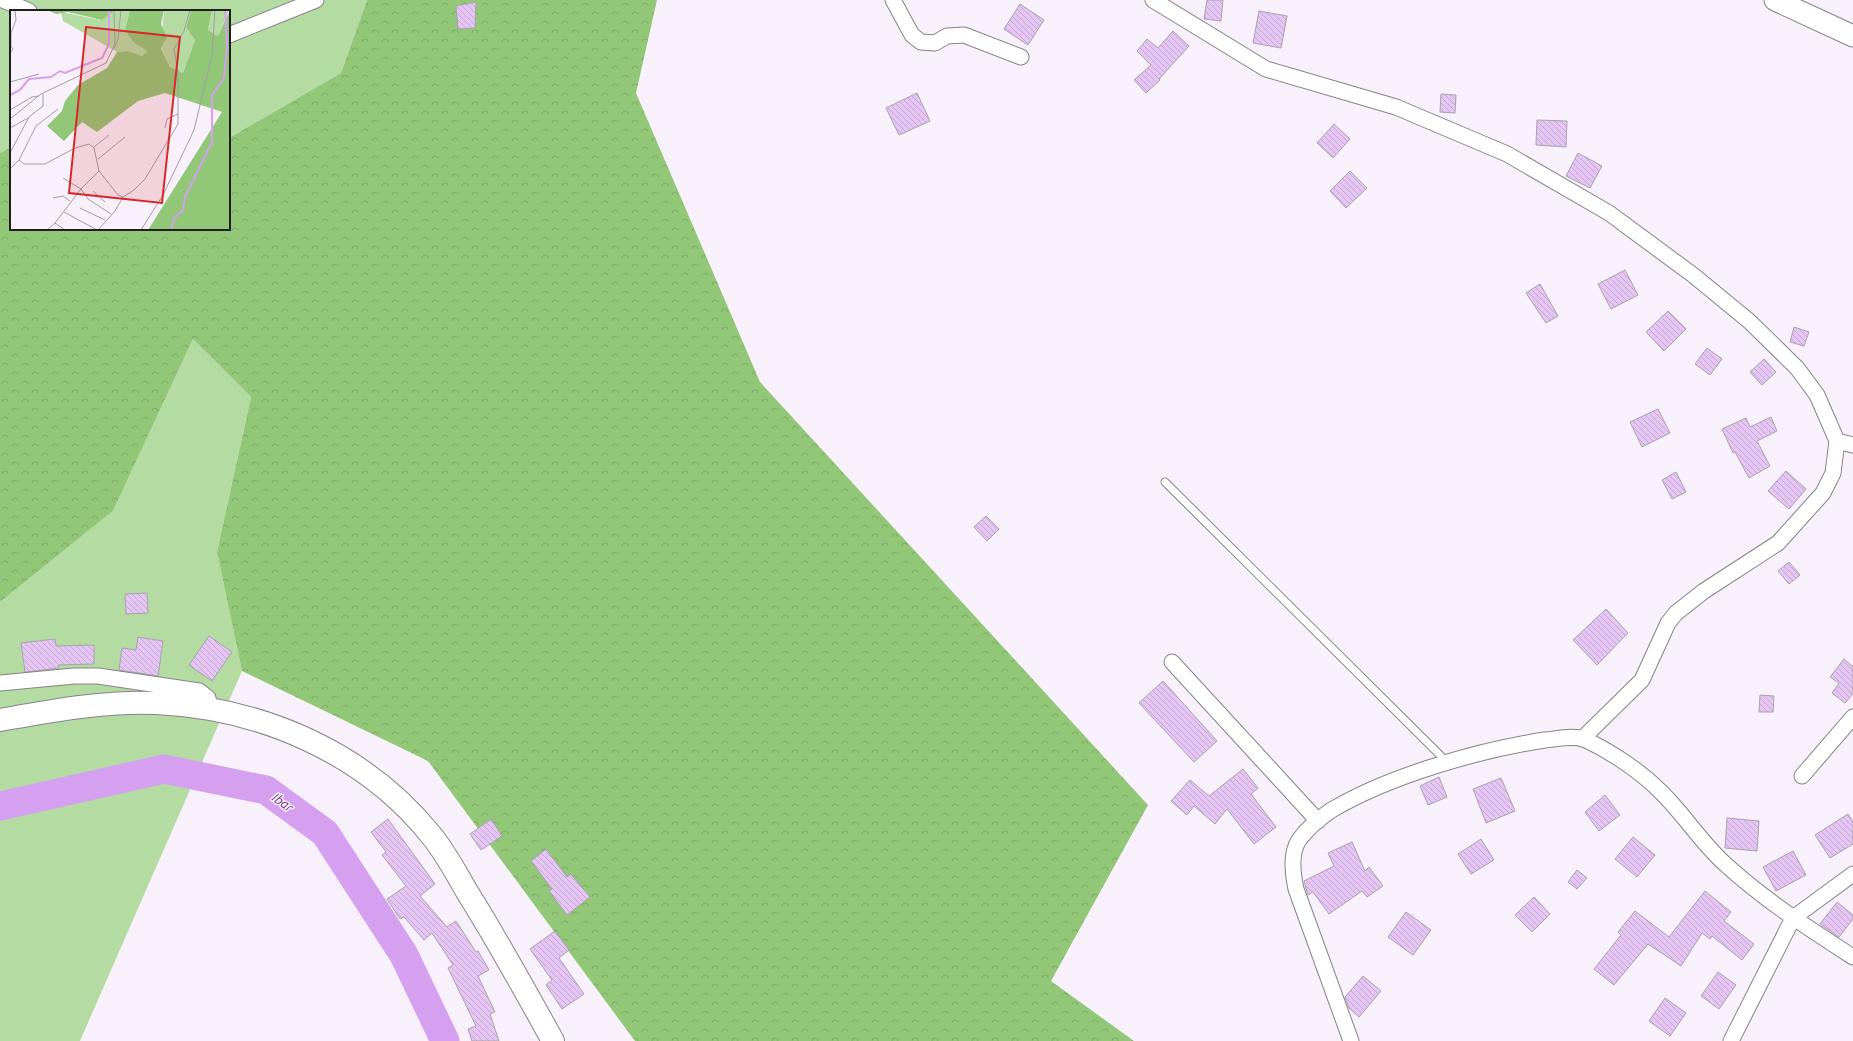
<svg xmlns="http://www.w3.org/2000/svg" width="1853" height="1041" viewBox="0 0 1853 1041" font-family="Ubuntu,sans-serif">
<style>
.green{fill:#b4dca2}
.forest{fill:url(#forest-crowns)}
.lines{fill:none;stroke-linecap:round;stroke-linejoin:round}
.river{stroke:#d5a0ef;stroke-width:29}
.building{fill:url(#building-back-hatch);stroke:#a8a2ab}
.service-casing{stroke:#87818a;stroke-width:9}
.minor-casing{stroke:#87818a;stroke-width:17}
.secondary-casing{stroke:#87818a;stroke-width:23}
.primary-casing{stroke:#87818a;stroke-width:24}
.service{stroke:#fff;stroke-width:7}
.minor{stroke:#fff;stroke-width:15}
.secondary{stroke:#fff;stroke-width:21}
.primary{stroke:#fff;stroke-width:22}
.labels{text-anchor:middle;stroke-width:3;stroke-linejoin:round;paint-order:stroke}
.water-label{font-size:13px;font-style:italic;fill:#70308b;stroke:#f8f1fb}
.inset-river{fill:none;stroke:#d5a0ef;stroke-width:2}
.inset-road{fill:none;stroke:#a29da4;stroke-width:1}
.view{fill:#d62828;fill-opacity:0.15;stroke:#d62828;stroke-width:2}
.inset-edge{fill:none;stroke:#201e21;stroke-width:2}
</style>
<defs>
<pattern id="forest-crowns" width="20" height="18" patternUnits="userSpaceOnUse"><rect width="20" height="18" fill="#91c777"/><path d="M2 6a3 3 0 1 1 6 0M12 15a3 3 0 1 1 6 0" fill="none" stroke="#7daa67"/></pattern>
<pattern id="building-back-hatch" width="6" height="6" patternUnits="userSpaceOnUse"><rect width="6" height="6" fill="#e4c5f4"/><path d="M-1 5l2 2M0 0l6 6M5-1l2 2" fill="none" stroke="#c3a9d1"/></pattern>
</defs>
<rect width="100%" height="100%" fill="#f8f1fb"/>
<path class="green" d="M 0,0 L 367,0 L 341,73 L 229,138 L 229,11 L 11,11 L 11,147 L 0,153 Z
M 193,339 L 251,397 L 217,552 L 242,671 L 80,1041 L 0,1041 L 0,602 L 113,511 Z"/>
<path class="forest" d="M 367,0 L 657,0 L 636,93 L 760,382 L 1148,805 L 1051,981 L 1134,1041 L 635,1041 L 428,761 L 242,671 L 217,552 L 251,397 L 193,339 L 113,511 L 0,602 L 0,153 L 11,147 L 11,229 L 229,229 L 229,138 L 341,73 Z"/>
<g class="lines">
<path class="river" d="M 0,806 L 164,769 L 266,790 L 325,833 L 404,955 L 445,1041"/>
</g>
<path class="building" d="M 1207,0 L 1223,0 L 1221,21 L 1204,19 Z
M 476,2 L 475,28 L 458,29 L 456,6 Z
M 1020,4 L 1044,20 L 1028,45 L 1004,29 Z
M 1259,11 L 1287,16 L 1281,48 L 1253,43 Z
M 1173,31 L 1189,46 L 1159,79 L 1160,80 L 1146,93 L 1134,80 L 1151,65 L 1137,51 L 1147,39 L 1158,48 Z
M 917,93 L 930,121 L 899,135 L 886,108 Z
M 1441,94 L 1456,95 L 1455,113 L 1440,112 Z
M 1537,120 L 1567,121 L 1566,147 L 1536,145 Z
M 1334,124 L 1350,139 L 1333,158 L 1317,143 Z
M 1578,153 L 1602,166 L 1590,188 L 1566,176 Z
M 1350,171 L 1367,188 L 1346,208 L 1330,191 Z
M 1625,270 L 1638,295 L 1611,309 L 1598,284 Z
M 1540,284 L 1558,316 L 1546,323 L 1526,293 Z
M 1668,311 L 1686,329 L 1664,351 L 1646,332 Z
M 1794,327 L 1809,332 L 1804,346 L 1790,342 Z
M 1707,348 L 1722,359 L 1710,375 L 1695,364 Z
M 1764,359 L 1776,372 L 1762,385 L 1750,372 Z
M 1658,409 L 1670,433 L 1642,447 L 1630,422 Z
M 1771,417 L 1777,431 L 1757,441 L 1770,466 L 1749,478 L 1735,452 L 1733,453 L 1722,429 L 1746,418 L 1750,427 Z
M 1786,471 L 1806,489 L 1789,509 L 1768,491 Z
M 1676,472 L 1686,492 L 1672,499 L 1662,480 Z
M 986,516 L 999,529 L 987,541 L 974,527 Z
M 1789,562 L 1800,575 L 1789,584 L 1778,571 Z
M 147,593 L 148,613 L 126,614 L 125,594 Z
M 1606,609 L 1628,633 L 1597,665 L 1573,640 Z
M 209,636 L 232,652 L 212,681 L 189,665 Z
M 138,637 L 163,641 L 158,676 L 119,670 L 122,648 L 136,650 Z
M 55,639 L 56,646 L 94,645 L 94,664 L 58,665 L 59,668 L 25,672 L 21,643 Z
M 1844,659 L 1852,666 L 1853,665 L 1853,694 L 1845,703 L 1832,693 L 1839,683 L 1830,677 Z
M 1163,681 L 1217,741 L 1194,762 L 1139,703 Z
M 1760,695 L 1774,696 L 1773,712 L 1759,712 Z
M 1243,769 L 1258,788 L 1251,794 L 1276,827 L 1254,844 L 1227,809 L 1215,824 L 1194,806 L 1187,815 L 1171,801 L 1190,780 L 1209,796 Z
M 1439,777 L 1447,797 L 1428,805 L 1420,786 Z
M 1501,778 L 1515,811 L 1486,823 L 1473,789 Z
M 1605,795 L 1620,815 L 1599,831 L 1585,812 Z
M 1848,814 L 1853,822 L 1853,844 L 1830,858 L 1815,835 Z
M 1727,818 L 1759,821 L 1757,851 L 1725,848 Z
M 388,819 L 435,884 L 420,896 L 447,927 L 456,921 L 476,952 L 478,951 L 489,970 L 478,976 L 495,1012 L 490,1014 L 499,1041 L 472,1041 L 468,1029 L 476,1026 L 448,968 L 453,965 L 432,933 L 424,940 L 404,917 L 400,919 L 387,899 L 406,886 L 382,855 L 386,852 L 371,832 Z
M 491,819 L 502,836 L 481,850 L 470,834 Z
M 1633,837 L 1655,855 L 1637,877 L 1615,859 Z
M 1481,839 L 1494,860 L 1471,874 L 1458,854 Z
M 1352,842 L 1365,871 L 1369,867 L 1383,886 L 1367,897 L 1362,891 L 1329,914 L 1313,892 L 1308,895 L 1304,881 L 1334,866 L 1328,853 Z
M 546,849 L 567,877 L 571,874 L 590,897 L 567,915 L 549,891 L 552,889 L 531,861 Z
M 1793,851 L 1806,875 L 1776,891 L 1763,867 Z
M 1577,870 L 1587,878 L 1577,889 L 1568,882 Z
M 1705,891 L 1731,912 L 1724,921 L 1754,944 L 1742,960 L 1712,936 L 1710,939 L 1702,933 L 1681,966 L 1648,944 L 1614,985 L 1594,969 L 1621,935 L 1618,932 L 1635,911 L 1669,937 Z
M 1534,897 L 1550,914 L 1532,932 L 1515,915 Z
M 1837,902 L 1853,915 L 1853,919 L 1839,937 L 1820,924 Z
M 1406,912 L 1431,930 L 1413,955 L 1388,937 Z
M 555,931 L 569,950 L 559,958 L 584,994 L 562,1009 L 546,985 L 552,980 L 530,949 Z
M 1718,972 L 1736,985 L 1719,1009 L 1701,996 Z
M 1363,976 L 1381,991 L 1359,1017 L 1349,1008 L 1345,997 Z
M 1665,998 L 1686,1013 L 1670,1036 L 1649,1021 Z"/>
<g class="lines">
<defs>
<path id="service" d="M 1165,482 L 1447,762"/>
<path id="minor" d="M 3,0 L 29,11
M 893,0 L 912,35 L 921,42 L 935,43 L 947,36 L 964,35 L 1021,57
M 1153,0 L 1266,69 L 1396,107 L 1507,154 L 1609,213 L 1693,275 L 1749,321 L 1797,368 L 1817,395 L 1837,441 L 1853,445
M 229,35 L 316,0
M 1172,662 L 1318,821
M 0,683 L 74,676 L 98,676 L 199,691 L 208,698 L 210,709
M 1582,739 L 1642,680 L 1668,623 L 1676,613 L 1704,591 L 1778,543 L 1823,493 L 1833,473 L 1837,441
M 1802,776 L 1853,717
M 1351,1041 L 1296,889 C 1293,875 1290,853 1299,840 C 1306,830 1320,818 1330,811 C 1388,776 1479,750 1545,740 C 1557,739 1573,735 1584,739 C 1610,751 1640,771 1660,791 C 1683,813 1700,841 1724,863 C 1763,899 1808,928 1853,957
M 1731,1041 L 1793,918 L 1853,874"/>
<path id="secondary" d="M 1775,0 L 1853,36"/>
<path id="primary" d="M 0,720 C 51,711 103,701 156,703 C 261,708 364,752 431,835 C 446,853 457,875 469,895 C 499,943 526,992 553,1041"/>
</defs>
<use href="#service" class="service-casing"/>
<use href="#minor" class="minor-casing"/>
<use href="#secondary" class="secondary-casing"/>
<use href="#primary" class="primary-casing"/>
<use href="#service" class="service"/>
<use href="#minor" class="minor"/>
<use href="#secondary" class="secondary"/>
<use href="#primary" class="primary"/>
</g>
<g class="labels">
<g class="water-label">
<text transform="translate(283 802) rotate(36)" y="5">Ibar</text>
</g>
</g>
<g transform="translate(10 10)">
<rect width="220" height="220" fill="#f8f1fb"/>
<path d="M 105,0 L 120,0 L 115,20 L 123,32 L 137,41 L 132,46 L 118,41 L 107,42 L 53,11 L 51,2 L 91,10 ZM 154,0 L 181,0 L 176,18 L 185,30 L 173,63 L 160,57 L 151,37 ZM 202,0 L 219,0 L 208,26 L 198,20 Z" fill="#b4dca2"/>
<path d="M 37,0 L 105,0 L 92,10 L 58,2 L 46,4 ZM 120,0 L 154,0 L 151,14 L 157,27 L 151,38 L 160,57 L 173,63 L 185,30 L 176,18 L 181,0 L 202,0 L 198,20 L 208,26 L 220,0 L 220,220 L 138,220 L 212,102 L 155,83 L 128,91 L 87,122 L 72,112 L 54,131 L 37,116 L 52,101 L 55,91 L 68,75 L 97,58 L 107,42 L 118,41 L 132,46 L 137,41 L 123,32 L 115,20 Z" fill="#91c777"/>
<path class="inset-river" d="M 0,85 L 10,80 L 19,69 L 41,67 L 50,61 L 55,63 L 92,48 L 99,34 L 99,0M 161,220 L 164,208 L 173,200 L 175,187 L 202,132 L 202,85 L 214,68 L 217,36 L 215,0"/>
<path class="inset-road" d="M 104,39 L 108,29 L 111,0M 0,43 L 3,39 L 1,36 L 1,23 L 6,10 L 5,0M 0,72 L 29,64M 0,100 L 22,87 L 29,86M 0,109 L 31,84 L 96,53 L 105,34 L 104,0M 0,118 L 18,108M 155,118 L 157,109 L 168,104M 84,137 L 99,125M 0,143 L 19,107 L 33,96 L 33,84M 88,149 L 115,127M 9,150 L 14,154 L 35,154 L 65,138 L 79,134 L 84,138 L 89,161 L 71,179 L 45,213 L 37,220M 0,159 L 9,150 L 26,116 L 48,99M 89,161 L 108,185 L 113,187M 53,168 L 71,179 L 78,189 L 101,204M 83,181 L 95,192M 43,188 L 53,186 L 60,191M 70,198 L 95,210M 54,202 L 87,220M 45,213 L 55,220M 88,220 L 105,201 L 113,187 L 124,180 L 135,169 L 168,114 L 168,62 L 164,39 L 174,21 L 180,0M 131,220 L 153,185 L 184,120 L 202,45 L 205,0"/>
<path class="view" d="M 76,17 L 170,27 L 152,193 L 59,183 Z"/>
<rect width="220" height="220" class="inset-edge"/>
</g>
</svg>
